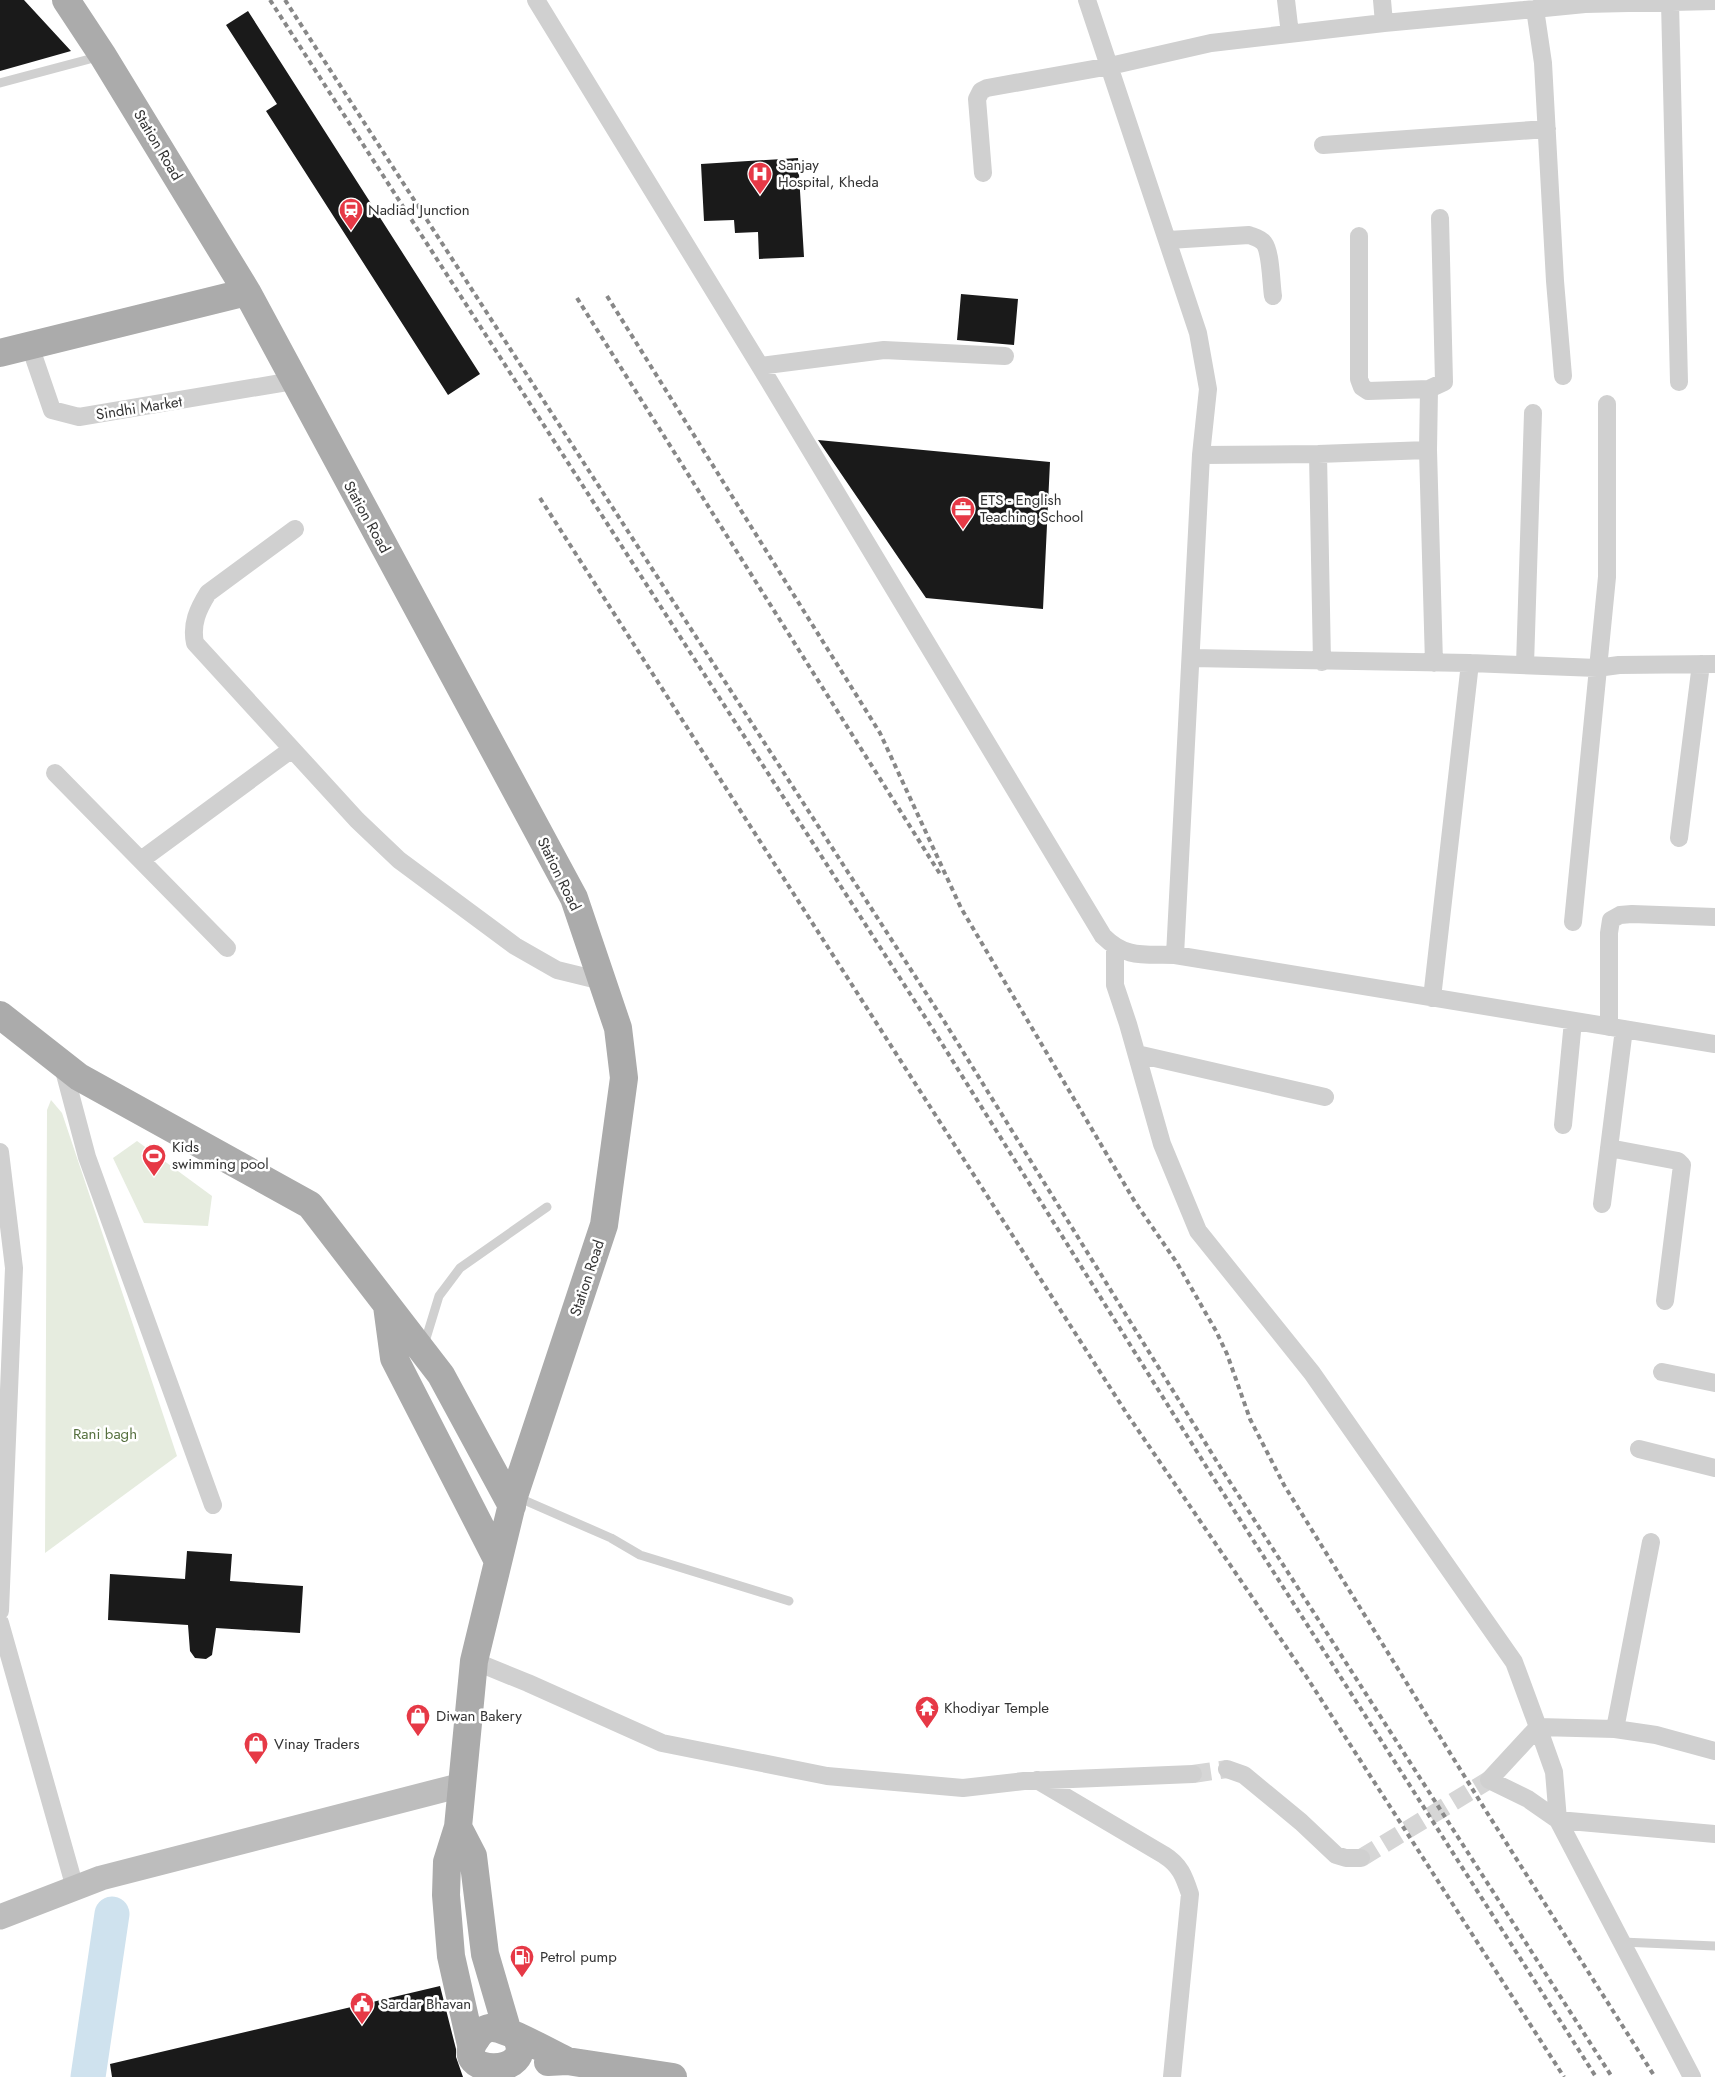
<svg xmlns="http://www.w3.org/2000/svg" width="1715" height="2077" viewBox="0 0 1715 2077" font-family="Jost,sans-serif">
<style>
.green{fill:#e6ecdf}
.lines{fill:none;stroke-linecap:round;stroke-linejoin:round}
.river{stroke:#cfe2ee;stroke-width:35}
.building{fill:#1a1a1a}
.street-tunnel{stroke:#d6d6d6;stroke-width:18;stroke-dasharray:18 9;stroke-linecap:butt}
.lane{stroke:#d0d0d0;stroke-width:9}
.street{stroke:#d0d0d0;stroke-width:18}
.secondary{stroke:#bdbdbd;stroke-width:25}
.primary{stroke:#ababab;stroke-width:28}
.rail{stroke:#888;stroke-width:4;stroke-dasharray:5 4;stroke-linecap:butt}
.labels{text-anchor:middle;stroke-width:5;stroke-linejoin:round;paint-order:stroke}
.street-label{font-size:15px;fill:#333;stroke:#fff}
.poi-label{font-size:15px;fill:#333;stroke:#fff;text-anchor:start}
.park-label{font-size:15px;fill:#56703f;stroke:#fff}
</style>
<rect width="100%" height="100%" fill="#fff"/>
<path class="green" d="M 51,1100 L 62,1113 L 177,1456 L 45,1553 L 47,1110 Z
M 137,1141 L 212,1196 L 208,1226 L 144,1223 L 113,1158 Z"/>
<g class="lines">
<path class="river" d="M 88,2077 L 112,1914"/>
</g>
<path class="building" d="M 0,0 L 24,0 L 71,51 L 0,71 Z
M 248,11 L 480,374 L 448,395 L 266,111 L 277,104 L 226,25 Z
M 798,158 L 804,257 L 759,259 L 758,232 L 735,233 L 734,220 L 704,221 L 701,164 Z
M 961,294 L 1018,299 L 1014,345 L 957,340 Z
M 818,440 L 1050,462 L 1043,609 L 926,598 Z
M 187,1551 L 232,1554 L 230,1581 L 303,1586 L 300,1633 L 216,1628 L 212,1655 L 206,1659 L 195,1658 L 190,1651 L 188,1625 L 108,1620 L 110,1574 L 185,1579 Z
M 440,1986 L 456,2049 L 456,2057 L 463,2077 L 112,2077 L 110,2064 Z"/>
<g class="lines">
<path class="street-tunnel" d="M 1193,1774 L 1227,1769
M 1361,1858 L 1489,1780"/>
<path class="lane" d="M 0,83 L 101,56
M 424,1345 L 439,1296 L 460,1268 L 547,1207
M 517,1497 L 611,1538 L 640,1555 L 789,1601
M 1622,1942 L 1715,1946"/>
<path class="street" d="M 536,0 L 760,366 L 1103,936 C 1126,959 1144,954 1175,955 L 1715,1044
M 1087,0 L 1198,333 L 1208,389 L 1201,455 L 1175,955
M 1286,0 L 1290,34
M 1382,0 L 1384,23
M 1670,2 L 1679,382
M 1535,9 L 1543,63 L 1555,281 L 1563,376
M 1524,10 L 1585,4 L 1715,1
M 1323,145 L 1547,129
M 983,173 L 977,99 L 981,91 L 987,88 L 1110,66 L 1211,43 L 1384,23 L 1524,10
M 1359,236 L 1359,379 L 1362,387 L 1368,391 L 1429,389
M 1169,240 L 1249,235 C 1254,237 1260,238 1264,243 C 1271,252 1271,283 1273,296
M 30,346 L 52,410 L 79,417 L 293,381
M 760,366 L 884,350 L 1005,356
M 1318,454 L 1322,662
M 1201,455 L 1318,454 L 1428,450
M 295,529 L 208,593 C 198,609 191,624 195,643 L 357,820 L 399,860 L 515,946 L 557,970 L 602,981
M 1191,658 L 1470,663 L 1597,668 L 1619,665 L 1715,664
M 1434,663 L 1428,450 L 1429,389 L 1444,382 L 1440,218
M 1525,665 L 1533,413
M 55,773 L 227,948
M 1679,838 L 1701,664
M 141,860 L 292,749
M 1573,922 L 1607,577 L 1607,404
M 1115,948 L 1115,985 L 1128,1024 L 1162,1144 L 1198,1231 L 1312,1373 L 1514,1662 L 1538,1727 L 1489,1780 L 1528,1799 L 1558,1820
M 1432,998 L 1470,663
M 1609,1027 L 1609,933 L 1611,920 L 1620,915 L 1632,914 L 1715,917
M 1137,1054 L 1325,1097
M 62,1063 L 87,1157 L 213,1505
M 1563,1125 L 1573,1021
M 1609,1148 L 1678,1161 L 1682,1165 L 1665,1301
M 0,1152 L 14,1268 L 0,1611
M 1602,1204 L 1624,1029
M 1662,1372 L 1715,1383
M 1639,1449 L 1715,1468
M 0,1623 L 75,1888
M 474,1661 L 528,1683 L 662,1743 L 827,1776 L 963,1788 L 1024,1781 L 1193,1774
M 1615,1729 L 1651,1542
M 1227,1769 L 1244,1775 L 1301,1822 L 1336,1855 L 1346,1858 L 1361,1858
M 1037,1780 L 1164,1855 C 1180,1865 1184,1876 1190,1894 L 1172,2077
M 1558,1820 L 1715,1834
M 1692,2077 L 1558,1820 L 1554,1772 L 1538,1727 L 1615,1729 L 1656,1735 L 1715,1751"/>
<path class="secondary" d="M 0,1917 L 101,1878 L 462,1785"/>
<path class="primary" d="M 66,0 L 103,56 L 247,292 L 574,898 L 618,1028 L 624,1078 L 604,1225 L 514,1496 L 474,1661 L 458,1827 L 447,1862 L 446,1895 L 451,1956 L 471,2045
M 0,353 L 247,292
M 0,1015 L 79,1077 L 310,1205 L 441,1375 L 512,1506
M 387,1306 L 394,1358 L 498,1561
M 458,1827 L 473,1856 L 485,1954 L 507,2029
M 516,2037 C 539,2077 448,2077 476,2039 C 480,2032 486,2027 494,2028 C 510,2030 549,2052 567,2061
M 548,2062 L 567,2061 L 673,2077"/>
<path class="rail" d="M 270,0 L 934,1031 L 1209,1471 L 1596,2077
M 285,0 L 944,1021 L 1219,1465 L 1612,2077
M 607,296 L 880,733 L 961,908 L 1135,1202 L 1177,1263 L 1216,1331 L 1227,1354 L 1250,1419 L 1284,1485 L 1486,1811 L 1655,2077
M 577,298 L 940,874
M 540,498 L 1127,1414 L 1306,1676 L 1564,2077"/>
</g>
<defs>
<symbol id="hospital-pin" viewBox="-11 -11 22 30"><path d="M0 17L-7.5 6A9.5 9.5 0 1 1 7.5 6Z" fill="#e63946" stroke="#fff"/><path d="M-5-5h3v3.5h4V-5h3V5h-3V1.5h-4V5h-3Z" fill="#fff"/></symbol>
<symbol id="station-pin" viewBox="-11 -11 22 30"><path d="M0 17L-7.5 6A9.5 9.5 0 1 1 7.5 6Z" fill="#e63946" stroke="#fff"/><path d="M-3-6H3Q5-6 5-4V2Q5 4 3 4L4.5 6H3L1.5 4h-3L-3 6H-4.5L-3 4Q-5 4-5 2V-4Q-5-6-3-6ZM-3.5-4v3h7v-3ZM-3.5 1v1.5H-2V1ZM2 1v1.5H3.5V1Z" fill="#fff"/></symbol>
<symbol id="office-pin" viewBox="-11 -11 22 30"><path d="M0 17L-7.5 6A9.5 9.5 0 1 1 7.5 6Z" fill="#e63946" stroke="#fff"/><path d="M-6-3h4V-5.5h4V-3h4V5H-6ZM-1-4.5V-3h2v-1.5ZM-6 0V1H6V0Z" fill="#fff"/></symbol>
<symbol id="stadium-pin" viewBox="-11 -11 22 30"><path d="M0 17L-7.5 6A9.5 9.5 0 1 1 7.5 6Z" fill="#e63946" stroke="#fff"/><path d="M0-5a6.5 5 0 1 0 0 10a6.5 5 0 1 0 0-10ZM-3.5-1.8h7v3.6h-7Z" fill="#fff"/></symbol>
<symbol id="temple-pin" viewBox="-11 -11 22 30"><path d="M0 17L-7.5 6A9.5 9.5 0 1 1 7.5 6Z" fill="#e63946" stroke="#fff"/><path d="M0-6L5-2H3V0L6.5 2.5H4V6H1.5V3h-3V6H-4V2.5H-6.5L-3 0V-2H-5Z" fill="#fff"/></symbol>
<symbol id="shop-pin" viewBox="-11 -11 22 30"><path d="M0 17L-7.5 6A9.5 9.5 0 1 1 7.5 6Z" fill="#e63946" stroke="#fff"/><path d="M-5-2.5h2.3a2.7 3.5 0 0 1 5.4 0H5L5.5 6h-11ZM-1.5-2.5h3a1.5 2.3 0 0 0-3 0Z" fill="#fff"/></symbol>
<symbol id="fuel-pin" viewBox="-11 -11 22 30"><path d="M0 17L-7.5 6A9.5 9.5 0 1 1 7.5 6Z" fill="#e63946" stroke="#fff"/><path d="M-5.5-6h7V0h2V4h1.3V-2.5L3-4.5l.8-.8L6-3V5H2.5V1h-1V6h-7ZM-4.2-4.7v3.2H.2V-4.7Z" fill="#fff"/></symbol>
<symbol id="civic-pin" viewBox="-11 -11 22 30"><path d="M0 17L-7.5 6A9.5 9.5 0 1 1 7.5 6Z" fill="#e63946" stroke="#fff"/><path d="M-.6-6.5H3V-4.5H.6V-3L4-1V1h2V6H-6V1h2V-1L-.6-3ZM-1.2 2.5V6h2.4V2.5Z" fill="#fff"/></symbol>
</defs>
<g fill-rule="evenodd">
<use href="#hospital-pin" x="746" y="160" width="28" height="38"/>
<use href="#station-pin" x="337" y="196" width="28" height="38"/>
<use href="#office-pin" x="949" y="495" width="28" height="38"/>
<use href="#stadium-pin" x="140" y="1142" width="28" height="38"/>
<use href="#temple-pin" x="913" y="1694" width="28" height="38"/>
<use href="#shop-pin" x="404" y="1702" width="28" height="38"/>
<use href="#shop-pin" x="242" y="1730" width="28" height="38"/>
<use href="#fuel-pin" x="508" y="1943" width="28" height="38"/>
<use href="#civic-pin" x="348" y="1990" width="28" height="38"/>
</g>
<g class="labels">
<g class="street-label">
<text transform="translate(158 145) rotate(59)" y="5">Station Road</text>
<text transform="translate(139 408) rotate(-9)" y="5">Sindhi Market</text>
<text transform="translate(367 517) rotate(61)" y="5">Station Road</text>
<text transform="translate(559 874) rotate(64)" y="5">Station Road</text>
<text transform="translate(587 1278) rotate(-72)" y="5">Station Road</text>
</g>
<g class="poi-label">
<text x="778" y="170">Sanjay<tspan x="778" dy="17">Hospital, Kheda</tspan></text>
<text x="368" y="215">Nadiad Junction</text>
<text x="980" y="505">ETS - English<tspan x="980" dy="17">Teaching School</tspan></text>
<text x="172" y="1152">Kids<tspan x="172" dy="17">swimming pool</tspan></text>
<text x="944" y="1713">Khodiyar Temple</text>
<text x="436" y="1721">Diwan Bakery</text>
<text x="274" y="1749">Vinay Traders</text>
<text x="540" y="1962">Petrol pump</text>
<text x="380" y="2009">Sardar Bhavan</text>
</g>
<g class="park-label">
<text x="105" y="1439">Rani bagh</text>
</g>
</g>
</svg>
